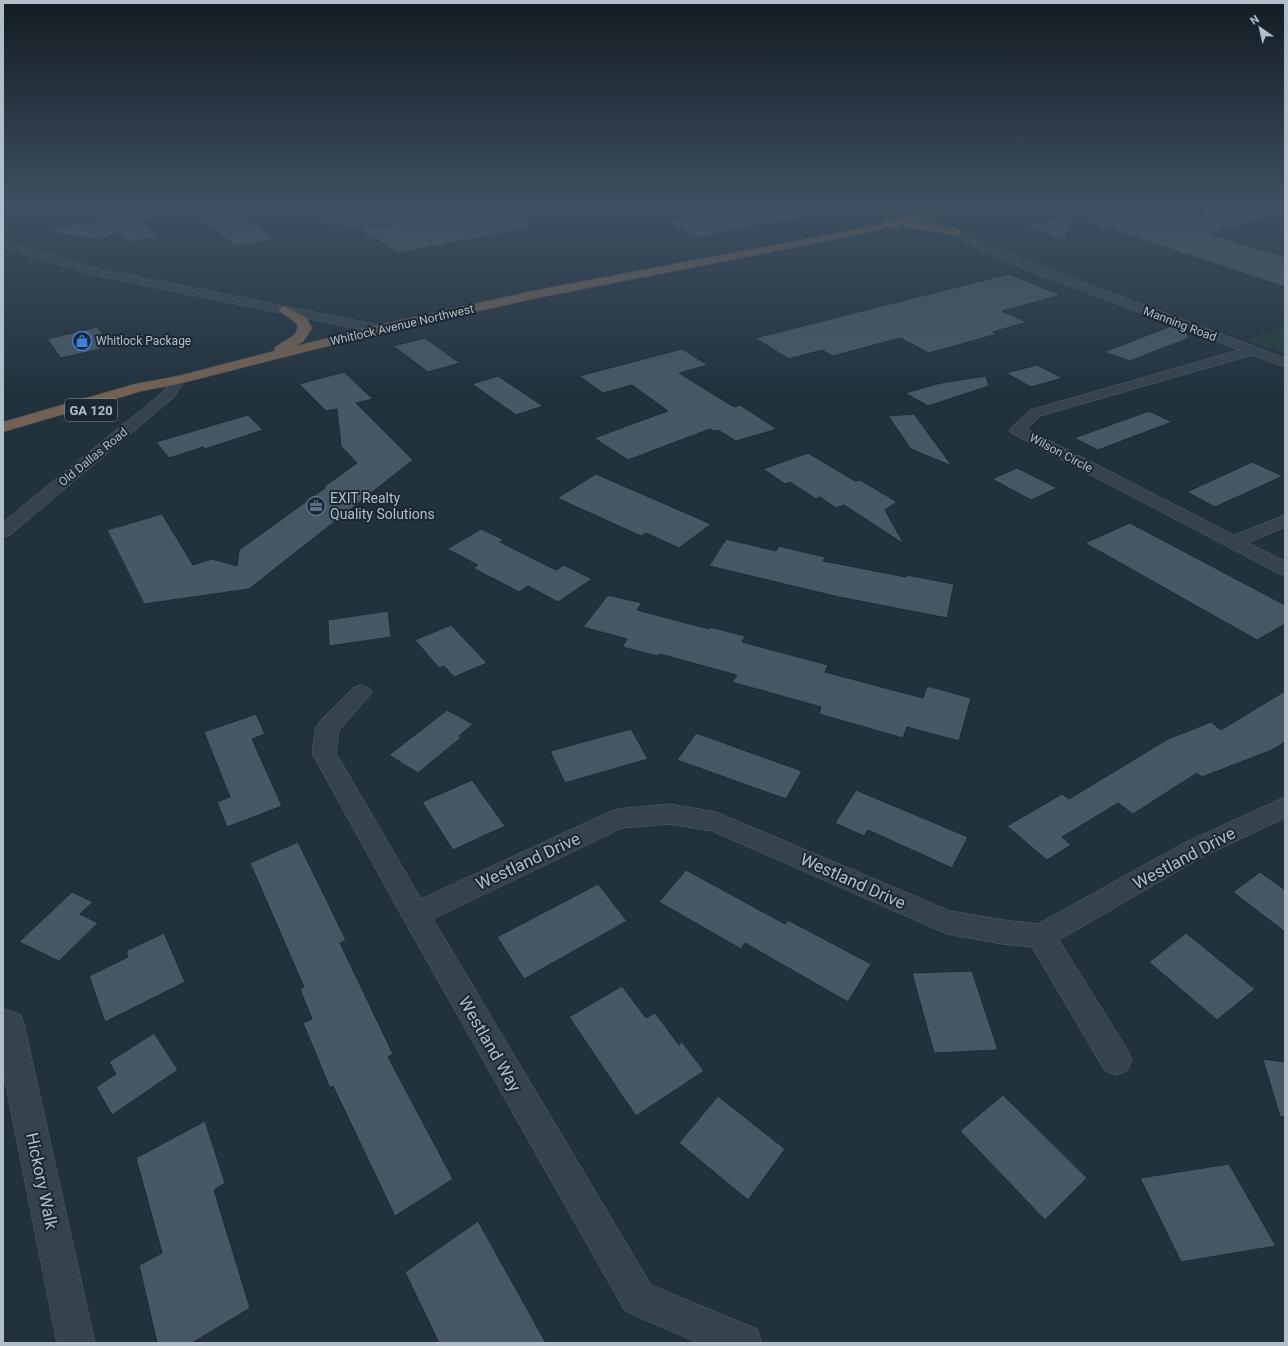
<svg xmlns="http://www.w3.org/2000/svg" width="1288" height="1346" viewBox="0 0 1288 1346" font-family="Roboto,sans-serif">
<style>
.green{fill:#243e3d}
.building{fill:#465863;stroke:#1d2a34}
.lines{fill:none;stroke-linecap:round;stroke-linejoin:round}
.minor-casing{stroke:#54616b;stroke-width:1}
.highway-casing{stroke:#414e58;stroke-width:1}
.minor{fill:#36434d;fill-rule:evenodd}
.highway{fill:#736153;fill-rule:evenodd}
.labels{text-anchor:middle;stroke-width:4;stroke-linejoin:round;paint-order:stroke}
.far-street-label{font-size:12px;fill:#b2bec8;stroke:#1b2832}
.far-poi-label{font-size:12px;fill:#b2bec8;stroke:#1b2832;text-anchor:start}
.shield{fill:#1b2832;stroke:#85919b;stroke-width:1}
.shield-label{font-size:13px;font-weight:bold;fill:#b2bec8}
.poi-label{font-size:14px;fill:#b2bec8;stroke:#1b2832;text-anchor:start}
.near-street-label{font-size:17px;fill:#b2bec8;stroke:#1b2832}
</style>
<rect width="100%" height="100%" fill="#22323d"/>
<path class="green" d="M 1285,326 L 1285,354 L 1246,340 Z"/>
<path class="building" d="M 412,203 L 466,203 L 376,218 L 353,218 L 337,216 Z
M 491,203 L 527,203 L 529,228 L 399,253 L 356,228 L 380,227 L 424,220 L 485,207 Z
M 762,203 L 830,203 L 831,213 L 764,224 L 698,238 L 664,221 Z
M 1150,203 L 1169,203 L 1203,213 L 1205,203 L 1285,203 L 1285,212 L 1210,234 L 1285,257 L 1285,287 L 1085,221 Z
M 90,210 L 116,213 L 131,211 L 134,214 L 149,211 L 151,219 L 143,222 L 159,237 L 128,242 L 118,233 L 101,240 L 50,232 L 50,229 L 100,220 Z
M 239,212 L 276,239 L 237,247 L 200,219 Z
M 1074,214 L 1065,240 L 1027,227 L 1027,226 Z
M 1009,274 L 1061,295 L 1002,311 L 1027,322 L 993,332 L 997,334 L 929,353 L 900,338 L 833,356 L 822,350 L 789,359 L 755,338 Z
M 1171,326 L 1186,332 L 1189,338 L 1130,361 L 1104,352 Z
M 97,327 L 110,343 L 98,345 L 101,349 L 61,358 L 47,339 Z
M 425,338 L 460,363 L 428,372 L 393,346 Z
M 682,349 L 708,365 L 679,373 L 734,407 L 740,405 L 777,429 L 736,441 L 718,430 L 714,431 L 710,429 L 628,460 L 594,438 L 668,411 L 632,385 L 603,393 L 579,376 Z
M 1037,365 L 1063,378 L 1031,387 L 1006,373 Z
M 344,372 L 373,399 L 356,403 L 413,460 L 249,589 L 144,604 L 107,530 L 162,514 L 193,565 L 212,559 L 237,566 L 239,550 L 325,488 L 325,486 L 357,463 L 341,446 L 337,409 L 326,411 L 299,384 Z
M 498,376 L 543,406 L 516,415 L 472,384 Z
M 986,376 L 989,386 L 928,406 L 905,393 L 941,383 Z
M 1149,411 L 1172,422 L 1098,450 L 1074,438 Z
M 914,414 L 952,466 L 911,449 L 888,416 Z
M 248,415 L 263,430 L 205,449 L 203,447 L 169,458 L 156,442 Z
M 808,453 L 855,481 L 860,480 L 897,502 L 885,510 L 904,544 L 844,505 L 836,508 L 820,497 L 816,499 L 790,482 L 785,484 L 763,469 Z
M 1252,462 L 1283,476 L 1215,507 L 1187,492 Z
M 1017,468 L 1057,488 L 1031,500 L 992,479 Z
M 596,474 L 711,524 L 679,548 L 646,533 L 641,536 L 557,498 Z
M 1130,523 L 1285,605 L 1285,624 L 1257,640 L 1085,543 Z
M 481,529 L 504,540 L 500,542 L 556,570 L 564,565 L 592,579 L 558,602 L 528,586 L 519,592 L 473,568 L 478,565 L 447,549 Z
M 726,539 L 776,551 L 779,546 L 825,557 L 823,561 L 906,577 L 907,575 L 954,584 L 947,618 L 839,597 L 709,566 Z
M 608,595 L 642,603 L 637,610 L 709,629 L 710,627 L 745,636 L 742,642 L 828,665 L 825,672 L 923,698 L 927,686 L 971,698 L 959,741 L 907,727 L 903,738 L 819,714 L 821,707 L 732,682 L 737,675 L 660,654 L 658,656 L 622,647 L 627,639 L 583,627 Z
M 388,611 L 391,637 L 329,646 L 328,620 Z
M 451,625 L 487,663 L 454,677 L 444,666 L 439,668 L 415,640 Z
M 1285,691 L 1285,742 L 1272,750 L 1202,777 L 1197,773 L 1133,814 L 1118,803 L 1062,837 L 1071,845 L 1047,860 L 1007,826 L 1062,794 L 1069,799 L 1168,739 L 1211,722 L 1221,730 Z
M 447,710 L 473,724 L 459,736 L 462,737 L 418,773 L 389,755 Z
M 256,714 L 265,734 L 252,739 L 282,806 L 227,827 L 217,802 L 230,797 L 204,732 Z
M 631,729 L 648,759 L 565,783 L 550,751 Z
M 696,733 L 802,771 L 786,799 L 677,760 Z
M 472,780 L 505,826 L 453,850 L 422,802 Z
M 856,790 L 968,837 L 952,868 L 868,830 L 864,836 L 835,823 Z
M 298,842 L 346,940 L 340,943 L 393,1054 L 388,1057 L 453,1179 L 395,1216 L 333,1086 L 330,1088 L 303,1023 L 312,1019 L 300,989 L 304,987 L 250,863 Z
M 686,870 L 785,924 L 788,920 L 871,964 L 848,1002 L 745,943 L 741,949 L 659,902 Z
M 1260,872 L 1285,890 L 1285,932 L 1233,892 Z
M 598,884 L 627,921 L 524,979 L 497,937 Z
M 72,892 L 93,902 L 80,914 L 98,923 L 59,961 L 19,942 Z
M 164,933 L 185,982 L 105,1022 L 89,976 L 128,957 L 126,951 Z
M 1186,933 L 1255,989 L 1217,1020 L 1149,962 Z
M 972,971 L 998,1050 L 934,1053 L 912,973 Z
M 622,986 L 646,1018 L 655,1013 L 679,1045 L 682,1042 L 704,1071 L 636,1116 L 569,1017 Z
M 154,1033 L 178,1070 L 112,1115 L 96,1087 L 116,1074 L 109,1062 Z
M 1263,1059 L 1285,1062 L 1285,1116 L 1280,1117 Z
M 1003,1095 L 1087,1178 L 1045,1220 L 960,1131 Z
M 718,1096 L 785,1149 L 748,1200 L 679,1143 Z
M 205,1121 L 225,1183 L 214,1190 L 250,1308 L 192,1343 L 157,1343 L 139,1265 L 162,1253 L 136,1158 Z
M 1229,1164 L 1276,1246 L 1181,1262 L 1140,1178 Z
M 478,1221 L 546,1343 L 439,1343 L 405,1272 Z"/>
<g class="lines">
<defs>
<path id="minor" d="M 301,203 L 311,203 L 311,209 C 363,237 434,203 490,203 L 485,206 C 438,215 365,236 319,221 C 313,219 307,215 302,212 Z
M 884,203 L 898,203 L 1029,262 L 1285,358 L 1285,367 L 1252,355 L 1040,416 L 1027,429 L 1234,535 L 1285,515 L 1285,527 L 1248,543 L 1285,561 L 1285,575 L 1278,573 L 1011,433 L 1009,430 L 1030,410 L 1239,350 L 1021,268 Z
M 3,241 L 96,268 L 379,325 L 384,326 L 386,329 L 384,332 L 379,333 L 94,275 L 3,248 Z
M 178,376 L 183,377 L 185,380 L 173,398 L 10,535 L 3,537 L 3,522 L 163,392 L 173,377 Z
M 361,685 L 369,688 L 372,693 L 339,730 L 336,753 L 421,899 L 609,812 L 618,809 L 669,804 L 716,812 L 950,911 L 1003,920 L 1038,924 L 1184,843 L 1285,797 L 1285,818 L 1202,857 L 1059,940 L 1127,1049 L 1132,1060 L 1127,1071 L 1116,1075 L 1105,1071 L 1032,947 L 1003,944 L 947,934 L 712,831 L 669,824 L 622,828 L 433,919 L 651,1285 L 757,1329 L 762,1343 L 698,1343 L 625,1311 L 405,922 L 312,753 L 316,727 L 320,721 L 353,688 Z
M 3,1009 L 20,1014 L 24,1024 L 95,1343 L 57,1343 L 3,1071 Z"/>
<path id="highway" d="M 966,203 L 985,203 L 984,205 L 913,222 L 932,224 L 959,230 L 961,232 L 959,234 C 955,235 913,229 906,227 L 905,224 L 853,236 L 537,298 L 380,333 L 178,384 L 142,391 L 3,432 L 3,422 L 135,384 L 178,376 L 274,351 L 275,347 L 294,335 L 298,328 L 296,323 L 278,310 L 284,306 L 307,318 L 312,328 L 304,341 L 296,346 L 379,325 L 537,290 L 853,230 Z"/>
</defs>
<use href="#minor" class="minor-casing"/>
<use href="#highway" class="highway-casing"/>
<use href="#minor" class="minor"/>
<use href="#highway" class="highway"/>
</g>
<linearGradient id="sky" x2="0" y2="1"><stop stop-color="#131c22"/><stop offset="0.52" stop-color="#3e4f62"/><stop offset="1" stop-color="#3e4f62" stop-opacity="0"/></linearGradient>
<rect width="1288" height="392" fill="url(#sky)"/>
<defs>
<symbol id="shop-ring" viewBox="-11 -11 22 22"><circle r="9.5" fill="#1b2832" stroke="#3f7fe0" stroke-width="1.5"/><path d="M-5-2.5h2.3a2.7 3.5 0 0 1 5.4 0H5L5.5 6h-11ZM-1.5-2.5h3a1.5 2.3 0 0 0-3 0Z" fill="#3f7fe0"/></symbol>
<symbol id="office-ring" viewBox="-11 -11 22 22"><circle r="9.5" fill="#1b2832" stroke="#5c6f8a" stroke-width="1.5"/><path d="M-6-3h4V-5.5h4V-3h4V5H-6ZM-1-4.5V-3h2v-1.5ZM-6 0V1H6V0Z" fill="#5c6f8a"/></symbol>
</defs>
<g fill-rule="evenodd">
<use href="#shop-ring" x="71" y="330" width="22" height="22"/>
<use href="#office-ring" x="305" y="495" width="22" height="22"/>
</g>
<g class="labels">
<g class="far-street-label">
<text transform="translate(1180 324) rotate(21)" y="4">Manning Road</text>
<text transform="translate(402 325) rotate(-13)" y="4">Whitlock Avenue Northwest</text>
<text transform="translate(1061 453) rotate(28)" y="4">Wilson Circle</text>
<text transform="translate(93 457) rotate(-39)" y="4">Old Dallas Road</text>
</g>
<g class="far-poi-label">
<text x="96" y="345">Whitlock Package</text>
</g>
<rect class="shield" x="65" y="399" width="52" height="22" rx="3"/>
<g class="shield-label">
<text x="91" y="415">GA 120</text>
</g>
<g class="poi-label">
<text x="330" y="503">EXIT Realty<tspan x="330" dy="16">Quality Solutions</tspan></text>
</g>
<g class="near-street-label">
<text transform="translate(1184 858) rotate(-28)" y="6">Westland Drive</text>
<text transform="translate(528 861) rotate(-25)" y="6">Westland Drive</text>
<text transform="translate(853 881) rotate(24)" y="6">Westland Drive</text>
<text transform="translate(490 1044) rotate(60)" y="6">Westland Way</text>
<text transform="translate(42 1181) rotate(78)" y="6">Hickory Walk</text>
</g>
</g>
<rect width="1288" height="1346" fill="none" stroke="#b2bec8" stroke-width="8"/>
<g transform="translate(1260 28) rotate(326)" stroke="#1b2832" stroke-width="3" paint-order="stroke">
<path d="M0-3L7 15L0 10L-7 15Z" fill="#b2bec8"/>
<text y="-6" font-size="11" font-weight="bold" text-anchor="middle" fill="#b2bec8">N</text>
</g>
</svg>
